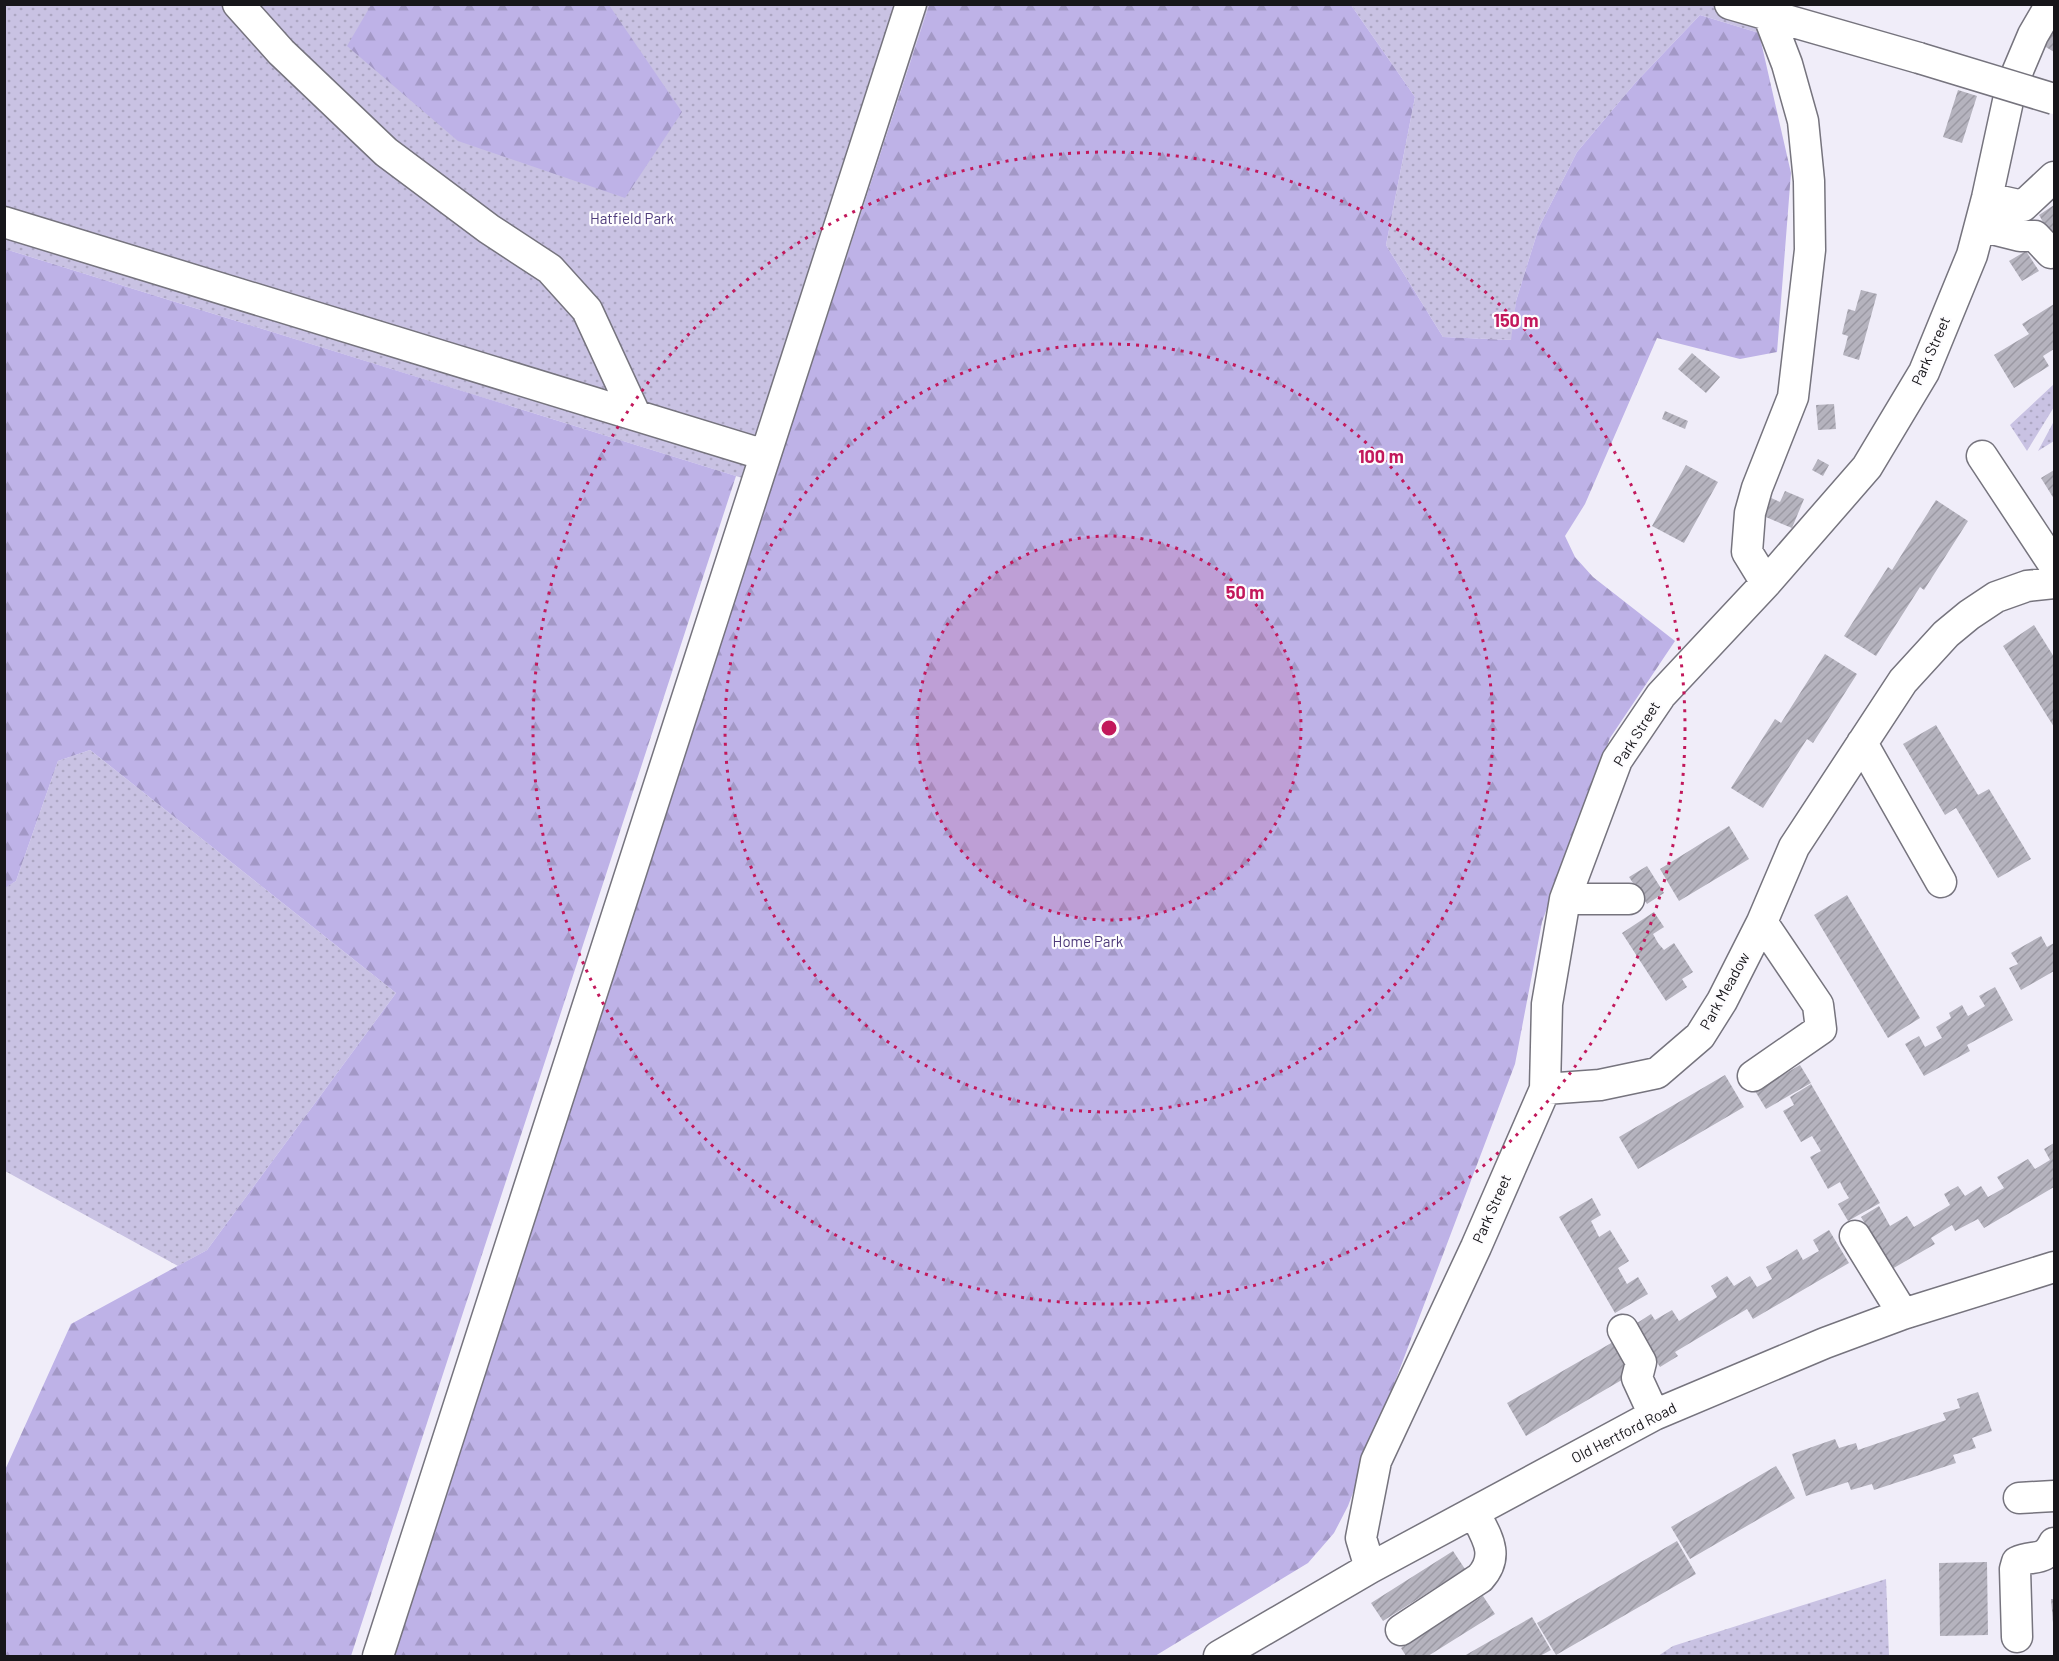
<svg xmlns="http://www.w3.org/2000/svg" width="2059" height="1661" viewBox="0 0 2059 1661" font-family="Barlow,sans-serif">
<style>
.grass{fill:url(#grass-dots)}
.forest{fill:url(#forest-firs)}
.building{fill:url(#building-hatch)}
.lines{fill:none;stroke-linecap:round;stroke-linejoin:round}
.minor-casing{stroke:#76747e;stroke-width:33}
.minor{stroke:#fff;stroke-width:30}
.minor-bridge-casing{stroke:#76747e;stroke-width:33;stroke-linecap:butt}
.minor-bridge{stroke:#fff;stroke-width:30}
.ring{fill:none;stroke:#c2185b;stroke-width:3;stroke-dasharray:3 6}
.labels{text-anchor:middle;stroke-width:4.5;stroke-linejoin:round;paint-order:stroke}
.park-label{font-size:15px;fill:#4e3b7b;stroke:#fdfcfe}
.street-label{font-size:15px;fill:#17161a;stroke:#fdfcfe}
.centre{fill:#c2185b;stroke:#fdfcfe;stroke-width:3}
.ring-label{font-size:18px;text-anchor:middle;font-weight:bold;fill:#c2185b;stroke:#fdfcfe;stroke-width:4.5;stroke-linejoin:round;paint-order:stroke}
</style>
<defs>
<pattern id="grass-dots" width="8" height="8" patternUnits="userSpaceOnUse" patternTransform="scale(1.5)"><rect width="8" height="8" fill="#c9c2e3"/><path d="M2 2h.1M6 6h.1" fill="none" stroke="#aca6c2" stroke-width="1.8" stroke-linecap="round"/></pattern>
<pattern id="forest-firs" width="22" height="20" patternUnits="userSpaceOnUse" patternTransform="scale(1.5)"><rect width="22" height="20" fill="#beb2e7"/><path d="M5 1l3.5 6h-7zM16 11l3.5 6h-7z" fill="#a398c6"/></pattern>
<pattern id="building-hatch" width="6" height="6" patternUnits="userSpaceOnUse" patternTransform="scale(1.5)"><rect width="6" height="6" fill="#b5b3be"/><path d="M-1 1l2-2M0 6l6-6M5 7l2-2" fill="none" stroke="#9b99a3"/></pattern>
</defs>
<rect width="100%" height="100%" fill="#f0edf9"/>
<path class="grass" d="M 4,5 L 929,5 L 771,487 L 5,249 Z
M 1351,5 L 1755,5 L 1759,33 L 1700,15 L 1636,82 L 1577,152 L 1539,227 L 1516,301 L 1512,340 L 1443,337 L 1386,245 L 1415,97 Z
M 2054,384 L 2054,407 L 2027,451 L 2010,425 Z
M 2054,421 L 2054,441 L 2038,451 Z
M 90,750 L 396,993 L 207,1250 L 178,1266 L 5,1171 L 4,888 L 16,881 L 58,761 Z
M 1886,1579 L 1889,1655 L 1877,1656 L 1658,1656 L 1673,1646 Z"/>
<path class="forest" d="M 371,5 L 609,5 L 682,112 L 625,198 L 458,141 L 347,46 Z
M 929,5 L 1351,5 L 1415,97 L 1386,245 L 1443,337 L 1511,340 L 1516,301 L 1539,227 L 1577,152 L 1636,82 L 1700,15 L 1759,33 L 1791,173 L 1777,352 L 1740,359 L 1657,338 L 1585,504 L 1565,536 L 1575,557 L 1593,577 L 1675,641 L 1610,738 L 1542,922 L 1515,1064 L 1348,1506 L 1334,1533 L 1308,1563 L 1155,1656 L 389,1656 Z
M 5,249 L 736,476 L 351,1656 L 5,1656 L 5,1470 L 71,1324 L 207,1250 L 396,993 L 90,750 L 58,761 L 16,881 L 5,888 Z"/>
<path class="building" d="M 2054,21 L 2054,52 L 2041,44 Z
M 1958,90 L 1977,96 L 1962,143 L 1943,137 Z
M 2054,205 L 2054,241 L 2039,215 Z
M 2026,251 L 2039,271 L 2022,281 L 2009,261 Z
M 1861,290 L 1877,294 L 1859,360 L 1843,355 L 1848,336 L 1842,334 L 1848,309 L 1855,311 Z
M 2054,304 L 2054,349 L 2043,356 L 2049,366 L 2014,388 L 1994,355 L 2029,334 L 2022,324 Z
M 1692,353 L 1720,377 L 1706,393 L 1678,369 Z
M 1834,404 L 1836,429 L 1818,430 L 1816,405 Z
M 1665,411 L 1688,421 L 1685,429 L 1662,419 Z
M 1818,459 L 1829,465 L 1823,476 L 1812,470 Z
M 1686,465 L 1718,482 L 1684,543 L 1652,526 Z
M 2054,470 L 2054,499 L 2041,478 Z
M 1785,491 L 1804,499 L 1792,528 L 1761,515 L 1769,497 L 1780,502 Z
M 1936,500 L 1968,521 L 1924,590 L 1920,587 L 1876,656 L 1844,636 L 1888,567 L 1892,570 Z
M 2034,625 L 2054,657 L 2054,727 L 2003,646 Z
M 1825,654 L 1857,674 L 1813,743 L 1807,739 L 1763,808 L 1731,788 L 1775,719 L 1781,723 Z
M 1936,725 L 1978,795 L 1989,789 L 2031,859 L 1998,878 L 1956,808 L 1945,815 L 1903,744 Z
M 1729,826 L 1749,859 L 1679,901 L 1660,869 Z
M 1647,866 L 1664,893 L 1647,904 L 1629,877 Z
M 1847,895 L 1920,1018 L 1888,1038 L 1814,915 Z
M 1654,912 L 1664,927 L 1653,934 L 1658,943 L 1664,950 L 1674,943 L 1693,972 L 1682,979 L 1687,987 L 1666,1001 L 1622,933 Z
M 2041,936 L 2047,947 L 2054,943 L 2054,971 L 2021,990 L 2009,968 L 2018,964 L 2011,953 Z
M 1995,987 L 2013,1020 L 1967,1045 L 1970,1051 L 1924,1076 L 1905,1044 L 1919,1036 L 1925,1047 L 1942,1038 L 1936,1027 L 1951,1018 L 1949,1013 L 1962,1005 L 1968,1016 L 1977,1011 L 1985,1006 L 1979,996 Z
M 1800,1065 L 1811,1083 L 1766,1109 L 1755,1091 Z
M 1725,1075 L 1744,1107 L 1638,1169 L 1619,1137 Z
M 1811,1084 L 1880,1203 L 1848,1221 L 1838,1204 L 1849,1198 L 1844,1190 L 1840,1182 L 1828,1189 L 1810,1157 L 1821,1151 L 1812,1136 L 1801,1142 L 1783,1111 L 1794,1105 L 1790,1097 Z
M 2054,1143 L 2054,1187 L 1984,1228 L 1978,1219 L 1955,1231 L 1952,1225 L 1931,1238 L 1935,1244 L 1892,1269 L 1861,1217 L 1879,1206 L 1890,1226 L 1907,1216 L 1914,1227 L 1950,1205 L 1944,1194 L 1958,1186 L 1965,1196 L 1981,1186 L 1988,1197 L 2004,1188 L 1997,1177 L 2028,1159 L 2035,1169 L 2050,1160 L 2044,1149 Z
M 1592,1198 L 1601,1215 L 1591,1221 L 1599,1237 L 1610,1230 L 1629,1261 L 1618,1268 L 1627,1284 L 1638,1277 L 1648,1294 L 1615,1313 L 1559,1217 Z
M 1829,1230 L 1849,1263 L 1753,1319 L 1747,1309 L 1675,1352 L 1678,1356 L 1660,1367 L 1634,1325 L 1651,1314 L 1655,1320 L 1672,1310 L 1679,1321 L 1717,1297 L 1711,1286 L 1727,1276 L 1734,1286 L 1750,1276 L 1757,1287 L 1772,1279 L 1766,1267 L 1783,1258 L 1797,1249 L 1803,1260 L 1819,1251 L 1813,1240 Z
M 1613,1342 L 1632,1374 L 1526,1436 L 1507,1403 Z
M 1978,1392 L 1992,1431 L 1972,1438 L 1976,1448 L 1953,1455 L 1956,1463 L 1874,1490 L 1872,1484 L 1851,1490 L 1848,1482 L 1806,1496 L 1792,1454 L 1835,1439 L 1839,1448 L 1856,1443 L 1858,1450 L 1946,1420 L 1943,1413 L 1960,1408 L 1957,1399 Z
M 1776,1466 L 1795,1498 L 1690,1559 L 1671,1527 Z
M 1677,1541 L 1696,1574 L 1556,1655 L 1537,1623 Z
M 1453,1551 L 1465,1569 L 1383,1621 L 1371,1603 Z
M 1987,1562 L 1988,1635 L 1940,1636 L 1939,1563 Z
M 1483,1596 L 1495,1614 L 1428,1656 L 1406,1656 L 1401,1648 Z
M 2051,1599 L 2054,1599 L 2054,1623 L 2053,1623 Z
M 1532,1617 L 1551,1650 L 1540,1656 L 1464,1656 Z"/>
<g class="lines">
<defs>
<path id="minor" d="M 238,4 L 281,52 L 386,152 L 489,229 L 550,269 L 587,310 L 635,414
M 1730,4 L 1919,58
M 1764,4 L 1787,64 L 1803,121 L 1809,181 L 1810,250 L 1793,397 L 1757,488 L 1750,513 L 1747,552 L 1766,583
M 1987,198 L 2023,206 L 2054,177
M 4,222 L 765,455
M 1980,226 L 2020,236 L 2035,236 L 2051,253
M 1982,456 L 2054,565
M 1862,743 L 1941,882
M 1565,899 L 1629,899
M 1753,1076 L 1821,1029 L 1818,1005 L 1762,922
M 1545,1089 L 1600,1085 L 1657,1073 L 1700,1036 L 1722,1001 L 1762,922 L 1794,847 L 1903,681 L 1946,634 L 1969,615 L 1996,597 L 2027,586 L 2054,583
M 1855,1236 L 1903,1314
M 1623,1330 L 1641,1362 L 1637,1378 L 1654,1415
M 2019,1498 L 2054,1496
M 1370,1568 L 1361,1538 L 1376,1461 L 1476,1247 L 1545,1089 L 1547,1004 L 1565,899 L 1617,760 L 1661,695 L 1766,583 L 1867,467 L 1924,372 L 1972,255 L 1987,198 L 2011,87 L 2033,35 L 2051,4
M 1401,1630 L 1480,1578 C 1501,1555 1486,1536 1474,1512
M 2017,1637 L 2015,1569 L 2017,1562 C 2033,1554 2044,1563 2054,1543
M 378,1656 L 911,4
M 1219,1656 L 1370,1568 L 1654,1415 L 1825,1343 L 1903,1314 L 2054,1267"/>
</defs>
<use href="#minor" class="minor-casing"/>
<use href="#minor" class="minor"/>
<defs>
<path id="minor-bridge" d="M 1919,58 L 2054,99"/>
</defs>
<use href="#minor-bridge" class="minor-bridge-casing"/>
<use href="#minor-bridge" class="minor-bridge"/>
</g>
<circle cx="1109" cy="728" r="192" fill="#c2185b" fill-opacity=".12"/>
<g class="ring">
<circle cx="1109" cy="728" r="192"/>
<circle cx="1109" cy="728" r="384"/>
<circle cx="1109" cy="728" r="576"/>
</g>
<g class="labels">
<g class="park-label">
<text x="632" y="224">Hatfield Park</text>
<text x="1088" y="947">Home Park</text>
</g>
<g class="street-label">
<text transform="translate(1931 351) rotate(-66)" y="5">Park Street</text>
<text transform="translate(1637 734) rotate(-58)" y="5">Park Street</text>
<text transform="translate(1725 991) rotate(-61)" y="5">Park Meadow</text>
<text transform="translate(1492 1209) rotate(-66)" y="5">Park Street</text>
<text transform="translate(1624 1433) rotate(-27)" y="5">Old Hertford Road</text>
</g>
</g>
<circle cx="1109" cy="728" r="9" class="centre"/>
<g class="ring-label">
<text x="1516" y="327">150 m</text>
<text x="1381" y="463">100 m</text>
<text x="1245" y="599">50 m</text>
</g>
<rect width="2059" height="1661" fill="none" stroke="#17161a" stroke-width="12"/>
</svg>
